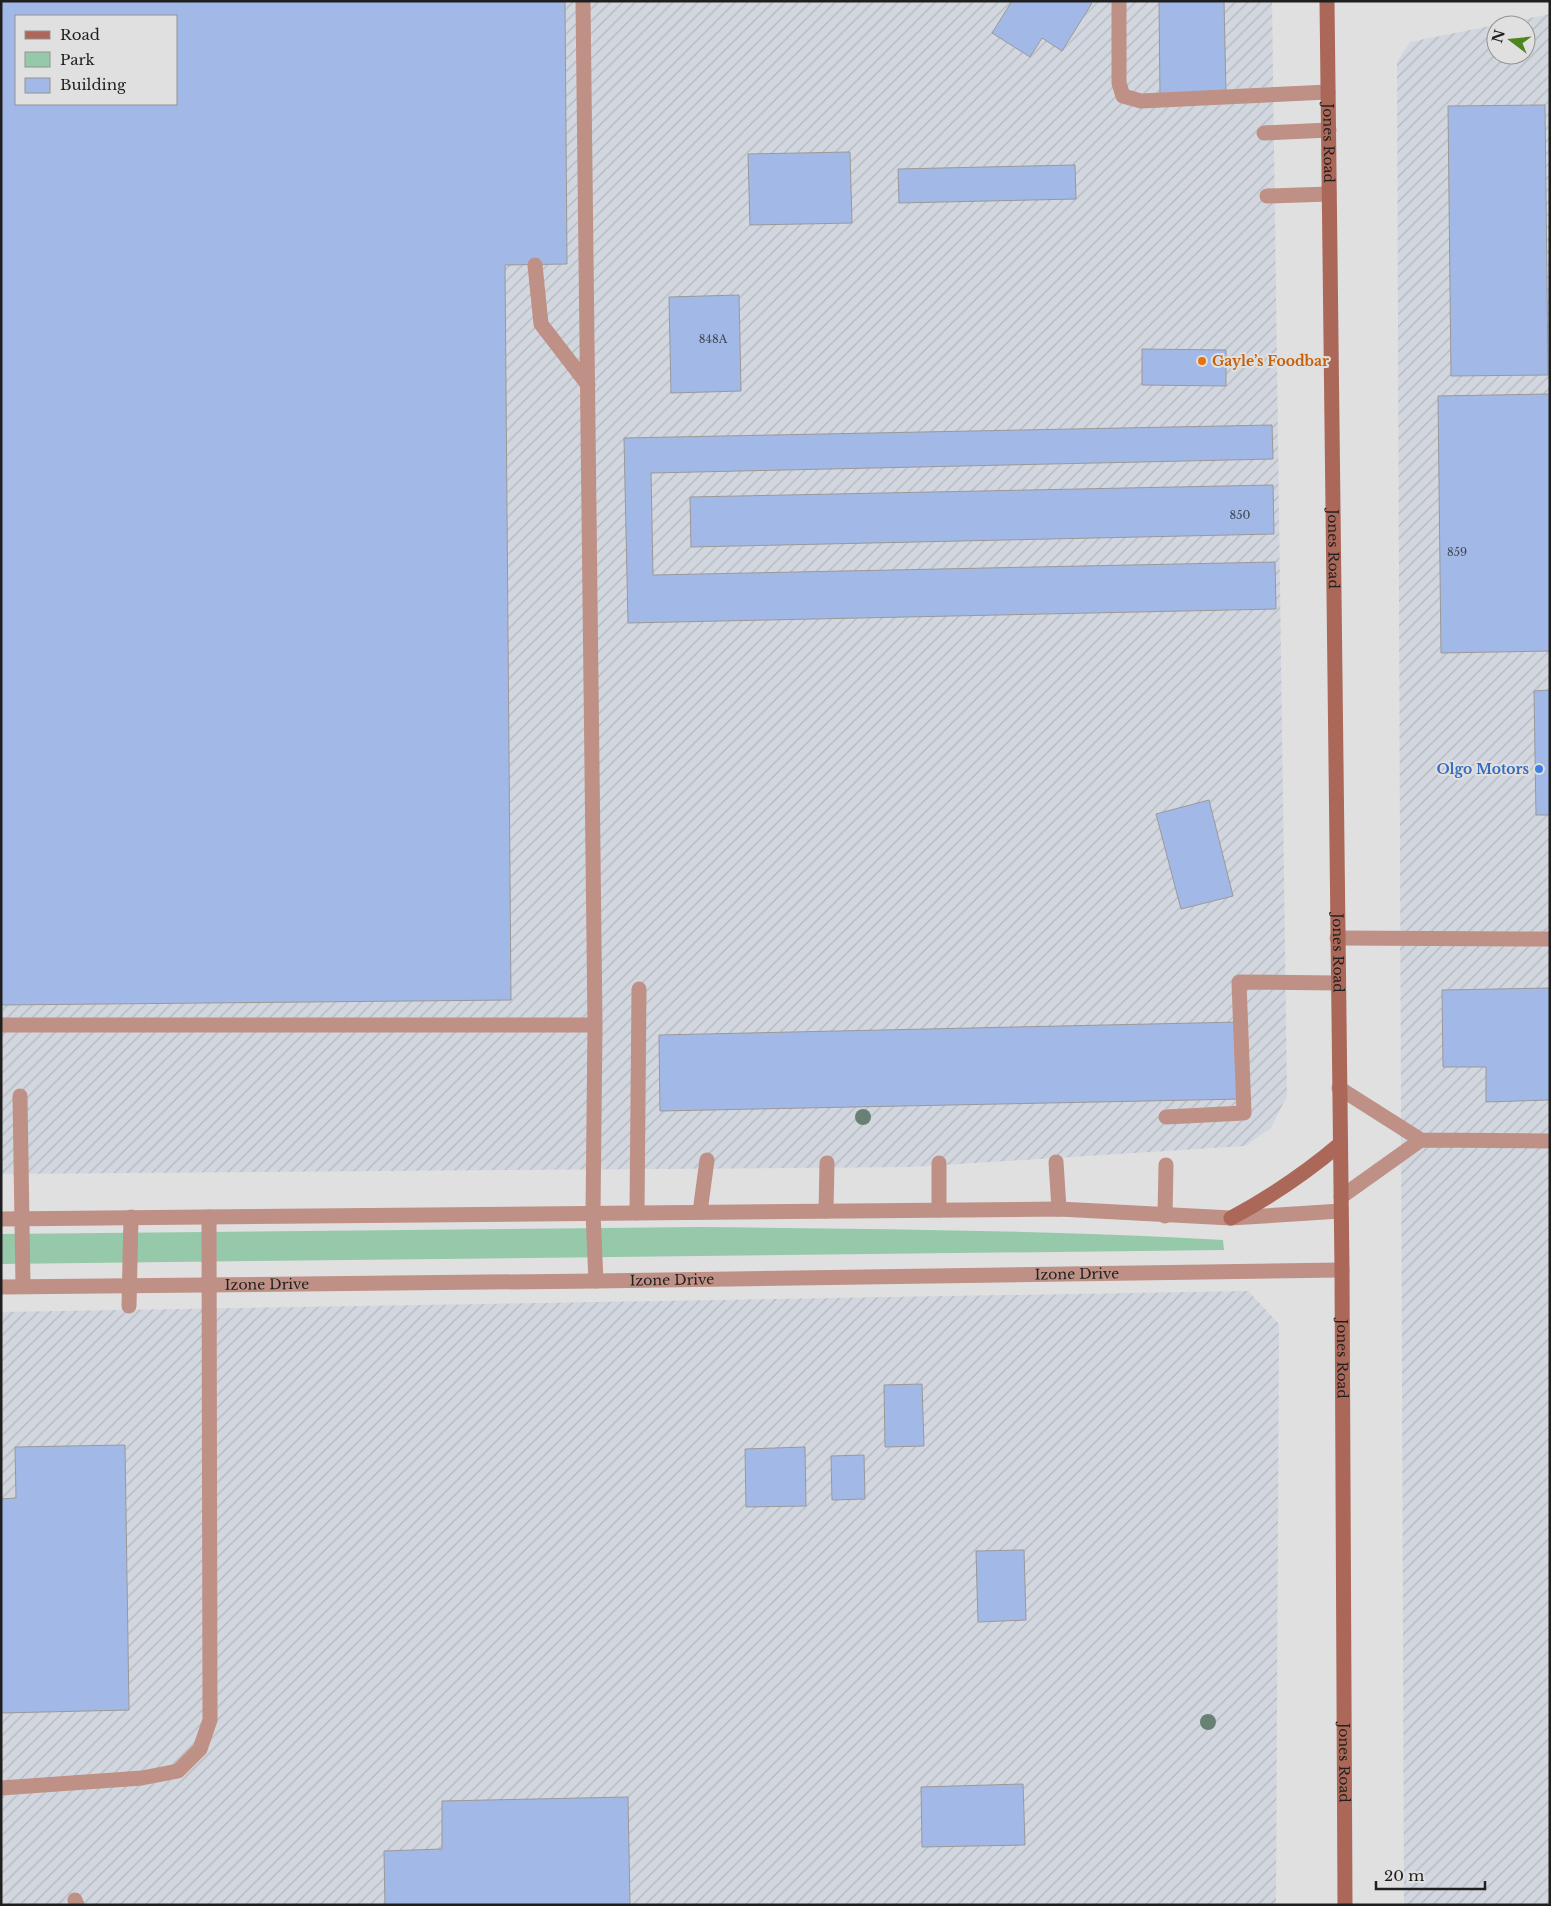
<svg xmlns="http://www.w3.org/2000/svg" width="1551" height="1906" viewBox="0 0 1551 1906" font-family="'Libre Baskerville',serif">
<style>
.industrial{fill:url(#industrial-furrows);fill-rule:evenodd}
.green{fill:#96c9a9}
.building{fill:#a2b9e8;stroke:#99999a;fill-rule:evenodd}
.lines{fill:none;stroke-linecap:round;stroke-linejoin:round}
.lane{stroke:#bf9085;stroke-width:15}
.street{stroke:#bf9085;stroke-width:15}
.secondary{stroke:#ab6859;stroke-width:15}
.tree{fill:#698175}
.food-dot{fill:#e8710a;stroke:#e0e0e1;stroke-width:2}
.shop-dot{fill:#3f7fe0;stroke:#e0e0e1;stroke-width:2}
.labels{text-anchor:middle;stroke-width:4;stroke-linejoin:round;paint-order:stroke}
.number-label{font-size:11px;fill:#404651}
.street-label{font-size:14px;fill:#1f1f1f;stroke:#e0e0e1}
.food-label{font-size:14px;font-weight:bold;fill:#c56008;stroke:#e0e0e1;text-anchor:start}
.shop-label{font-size:14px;font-weight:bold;fill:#366cbe;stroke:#e0e0e1;text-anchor:end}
</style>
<defs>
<pattern id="industrial-furrows" width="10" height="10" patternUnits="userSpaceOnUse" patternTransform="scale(1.25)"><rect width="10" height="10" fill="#d2d6de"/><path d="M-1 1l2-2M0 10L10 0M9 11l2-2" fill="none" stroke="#b4b7be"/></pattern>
</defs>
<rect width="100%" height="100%" fill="#e0e0e1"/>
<path class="industrial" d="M 1,1 L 1272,1 L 1287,1096 L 1271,1128 L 1245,1146 L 911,1167 L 1,1174 ZM 16,16 L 176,16 L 176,104 L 16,104 Z
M 1550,14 L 1550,1905 L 1404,1905 L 1397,62 L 1410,42 ZM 1496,25 L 1526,25 L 1526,55 L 1496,55 Z
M 1248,1291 L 1279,1324 L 1276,1905 L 1,1905 L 1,1312 Z"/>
<path class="green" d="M 698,1227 C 873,1229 1048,1230 1223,1240 L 1224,1250 L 1,1264 L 1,1234 Z"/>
<path class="building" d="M 1,1 L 565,1 L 567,264 L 505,265 L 511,1000 L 1,1005 ZM 16,16 L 176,16 L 176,104 L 16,104 Z
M 1012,1 L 1089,1 L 1092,3 L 1062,51 L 1042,38 L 1030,57 L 992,33 Z
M 1159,1 L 1224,1 L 1226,95 L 1160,96 Z
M 1545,105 L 1548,375 L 1451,376 L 1448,106 Z
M 850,152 L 852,223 L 750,225 L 748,154 Z
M 1075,165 L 1076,199 L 899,203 L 898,169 Z
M 739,295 L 741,391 L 671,393 L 669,297 Z
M 1142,349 L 1226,350 L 1226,386 L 1142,385 Z
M 1550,394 L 1550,651 L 1441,653 L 1438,396 Z
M 1272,425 L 1273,459 L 651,473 L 653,575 L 1275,562 L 1276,609 L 628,623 L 624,438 Z
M 1273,485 L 1274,534 L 691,547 L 690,497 Z
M 1550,690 L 1550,815 L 1536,815 L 1534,691 Z
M 1209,800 L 1233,896 L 1181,909 L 1156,814 Z
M 1550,988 L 1550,1100 L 1486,1102 L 1486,1067 L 1443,1067 L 1442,990 Z
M 1240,1022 L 1242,1099 L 660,1111 L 659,1035 Z
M 922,1384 L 924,1446 L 885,1447 L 884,1385 Z
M 125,1445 L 129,1710 L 1,1713 L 1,1499 L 16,1498 L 15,1447 Z
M 805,1447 L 806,1506 L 746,1507 L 745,1449 Z
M 864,1455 L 865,1499 L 832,1500 L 831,1456 Z
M 1024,1550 L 1026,1620 L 978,1622 L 976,1551 Z
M 1023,1784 L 1025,1845 L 922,1847 L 921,1787 Z
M 628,1797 L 630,1905 L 385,1905 L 384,1851 L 442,1849 L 442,1801 Z"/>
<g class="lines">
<path class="lane" d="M 1119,1 L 1119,83 L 1123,96 L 1141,101 L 1328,92
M 1264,133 L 1329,130
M 1267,196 L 1329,194
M 535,265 L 541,324 L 588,385
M 1337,938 L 1550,939
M 1,1025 L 595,1025 L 583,1
M 595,1025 L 593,1213 L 596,1281
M 1339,1088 L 1421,1140 L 1550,1141
M 20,1096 L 23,1286
M 1166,1117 L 1244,1113 L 1239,982 L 1338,983
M 1056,1162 L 1059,1209
M 1341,1197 L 1421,1140
M 939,1210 L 939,1163
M 826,1211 L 827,1163
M 700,1212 L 707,1160
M 637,1213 L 639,989
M 1165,1216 L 1166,1165
M 129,1306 L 131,1217
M 1,1788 L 142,1778 L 178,1771 L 200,1749 L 210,1720 L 209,1217
M 75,1900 L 77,1905"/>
<g class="street">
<path d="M 1,1219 L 1059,1209 L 1231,1218 L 1341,1211"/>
<path id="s1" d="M 1,1287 L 596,1281 L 1342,1270"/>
</g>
<g class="secondary">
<path id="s2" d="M 1327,1 L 1342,1270 L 1345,1905"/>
<path d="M 1231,1218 C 1270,1197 1306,1173 1340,1144"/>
</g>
</g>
<g class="tree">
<circle cx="863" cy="1117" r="8"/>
<circle cx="1208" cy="1722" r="8"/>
</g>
<circle class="food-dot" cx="1202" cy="361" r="5"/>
<circle class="shop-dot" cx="1539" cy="769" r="5"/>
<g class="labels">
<g class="number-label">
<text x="713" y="343">848A</text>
<text x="1240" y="519">850</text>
<text x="1457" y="556">859</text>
</g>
<g class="street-label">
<text dy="5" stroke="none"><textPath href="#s2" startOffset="142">Jones Road</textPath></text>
<text dy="5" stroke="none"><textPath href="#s2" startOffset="548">Jones Road</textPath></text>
<text dy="5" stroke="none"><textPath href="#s2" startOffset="952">Jones Road</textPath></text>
<text dy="5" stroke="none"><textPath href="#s1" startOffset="1076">Izone Drive</textPath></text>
<text dy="5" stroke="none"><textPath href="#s1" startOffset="671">Izone Drive</textPath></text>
<text dy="5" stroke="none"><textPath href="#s1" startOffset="266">Izone Drive</textPath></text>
<text dy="5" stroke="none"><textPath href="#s2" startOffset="1358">Jones Road</textPath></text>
<text dy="5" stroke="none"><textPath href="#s2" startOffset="1762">Jones Road</textPath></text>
</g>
<g class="food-label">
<text x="1212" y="366">Gayle’s Foodbar</text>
</g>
<g class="shop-label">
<text x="1529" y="774">Olgo Motors</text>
</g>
</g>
<rect width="1551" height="1906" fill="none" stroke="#1f1f1f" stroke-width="5"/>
<rect x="15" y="15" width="162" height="90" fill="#e0e0e1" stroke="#939393"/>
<rect x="25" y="31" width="25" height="8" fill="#ab6859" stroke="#939393"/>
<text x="60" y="40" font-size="15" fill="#1f1f1f">Road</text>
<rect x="25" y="52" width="25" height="15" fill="#96c9a9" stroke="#939393"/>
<text x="60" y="65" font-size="15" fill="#1f1f1f">Park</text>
<rect x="25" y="78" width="25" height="15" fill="#a2b9e8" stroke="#939393"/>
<text x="60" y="90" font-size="15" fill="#1f1f1f">Building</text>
<g transform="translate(1511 40) rotate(286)"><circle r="24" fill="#e0e0e1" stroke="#939393"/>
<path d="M0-4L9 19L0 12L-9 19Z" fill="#4e851f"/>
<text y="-8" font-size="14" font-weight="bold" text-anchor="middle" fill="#1f1f1f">N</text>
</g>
<path d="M1376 1881v8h109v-8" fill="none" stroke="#1f1f1f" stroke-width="2.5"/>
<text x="1384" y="1881" font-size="15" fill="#1f1f1f" stroke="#e0e0e1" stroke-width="4" paint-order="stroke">20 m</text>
</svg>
